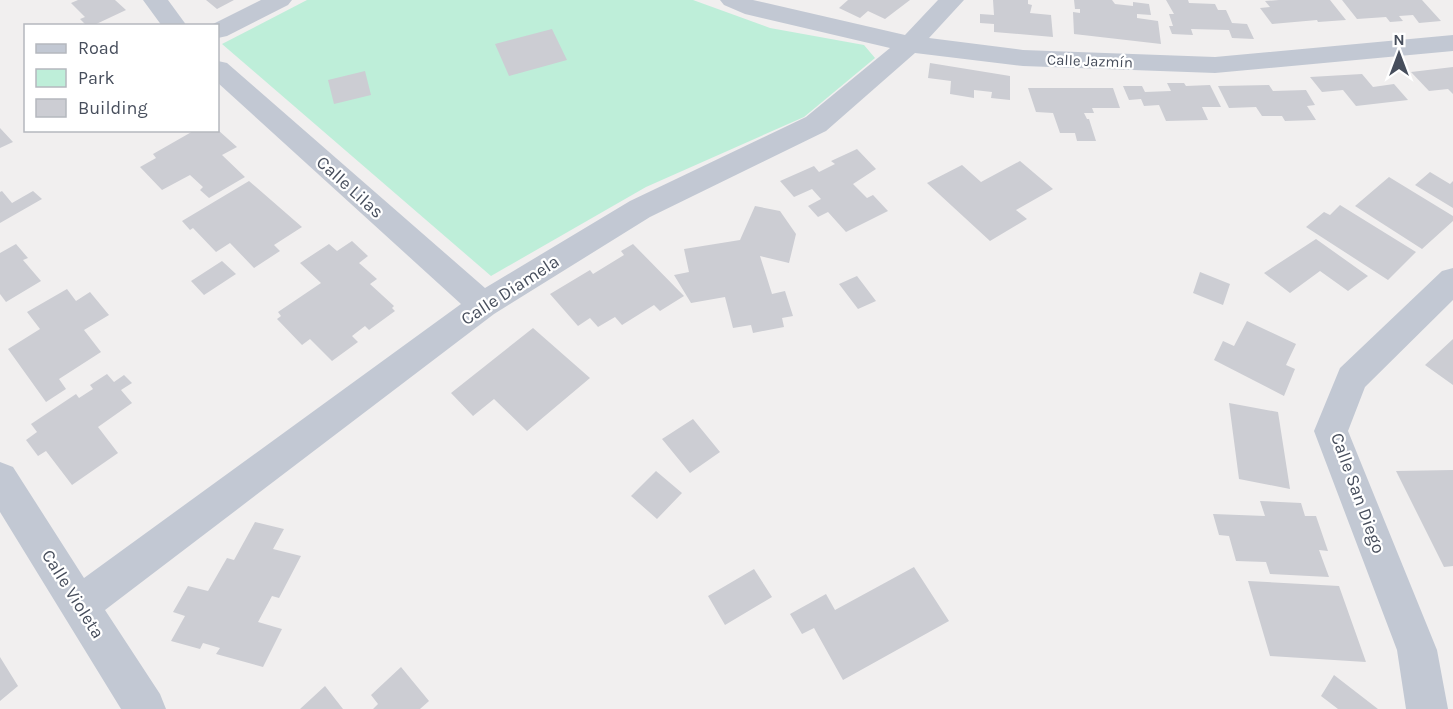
<svg xmlns="http://www.w3.org/2000/svg" width="1453" height="709" viewBox="0 0 1453 709" font-family="Karla,sans-serif">
<style>
.green{fill:#beeed9}
.building{fill:#cccdd3}
.lines{fill:none;stroke-linecap:round;stroke-linejoin:round}
.minor{fill:#c2c8d3;fill-rule:evenodd}
.labels{text-anchor:middle;stroke-width:4.5;stroke-linejoin:round;paint-order:stroke}
.far-street-label{font-size:15px;fill:#474e5c;stroke:#fff}
.street-label{font-size:18px;fill:#474e5c;stroke:#fff}
</style>
<rect width="100%" height="100%" fill="#f1efef"/>
<path class="green" d="M 307,0 L 693,0 L 770,28 L 864,45 L 875,58 L 804,117 L 646,187 L 491,276 L 222,44 Z"/>
<path class="building" d="M 78,0 L 115,0 L 126,10 L 92,26 L 87,26 L 80,19 L 85,17 L 71,3 Z
M 206,0 L 234,0 L 217,9 Z
M 848,0 L 910,0 L 885,19 L 868,11 L 860,18 L 839,8 Z
M 993,0 L 1028,0 L 1028,4 L 1032,5 L 1030,13 L 1051,15 L 1053,37 L 994,32 L 994,24 L 980,23 L 980,14 L 994,15 Z
M 1074,0 L 1112,0 L 1115,4 L 1133,6 L 1133,2 L 1149,4 L 1151,15 L 1137,14 L 1137,18 L 1158,21 L 1161,44 L 1074,34 L 1073,12 L 1080,13 L 1080,9 L 1075,9 Z
M 1166,0 L 1188,0 L 1189,3 L 1215,4 L 1218,10 L 1226,10 L 1232,23 L 1247,24 L 1254,39 L 1232,38 L 1229,30 L 1191,29 L 1193,35 L 1172,34 L 1169,26 L 1173,26 L 1169,14 L 1174,14 Z
M 1279,0 L 1330,0 L 1346,20 L 1318,22 L 1317,20 L 1272,24 L 1260,8 L 1270,7 L 1265,1 Z
M 1342,0 L 1422,0 L 1441,21 L 1419,23 L 1413,15 L 1399,16 L 1403,21 L 1390,22 L 1386,17 L 1357,19 Z
M 552,29 L 567,60 L 509,76 L 495,44 Z
M 930,63 L 1010,76 L 1010,100 L 991,98 L 992,92 L 974,90 L 974,98 L 950,94 L 951,81 L 928,78 Z
M 1453,67 L 1453,94 L 1448,89 L 1429,91 L 1411,72 Z
M 365,71 L 371,95 L 334,104 L 328,80 Z
M 1362,74 L 1373,87 L 1394,84 L 1408,100 L 1356,106 L 1343,90 L 1322,92 L 1310,77 Z
M 1167,83 L 1184,83 L 1186,86 L 1210,85 L 1221,107 L 1202,107 L 1208,120 L 1166,121 L 1159,105 L 1144,106 L 1141,99 L 1129,100 L 1123,86 L 1142,86 L 1145,92 L 1171,91 Z
M 1269,85 L 1273,91 L 1306,90 L 1315,105 L 1307,106 L 1316,120 L 1285,121 L 1282,116 L 1262,116 L 1256,107 L 1229,108 L 1218,86 Z
M 1028,88 L 1113,88 L 1120,108 L 1092,108 L 1094,113 L 1084,113 L 1087,119 L 1089,119 L 1096,141 L 1077,141 L 1075,133 L 1060,133 L 1053,113 L 1036,112 Z
M 0,128 L 13,142 L 0,148 Z
M 195,130 L 218,130 L 237,147 L 222,155 L 245,177 L 209,198 L 200,190 L 203,187 L 190,175 L 162,190 L 140,167 L 156,158 L 153,154 Z
M 857,149 L 876,169 L 853,184 L 867,198 L 873,195 L 888,211 L 846,232 L 828,212 L 818,217 L 808,206 L 821,199 L 812,189 L 794,197 L 780,181 L 814,166 L 819,172 L 835,164 L 831,161 Z
M 1020,161 L 1053,189 L 1016,210 L 1027,219 L 990,241 L 927,183 L 962,165 L 981,182 Z
M 1430,172 L 1450,184 L 1453,181 L 1453,208 L 1415,185 Z
M 1389,177 L 1453,216 L 1453,221 L 1422,249 L 1355,206 Z
M 249,181 L 302,227 L 274,245 L 280,251 L 254,268 L 230,243 L 216,252 L 193,228 L 190,230 L 182,221 Z
M 2,191 L 12,203 L 33,191 L 42,199 L 0,223 L 0,192 Z
M 1340,205 L 1416,252 L 1388,280 L 1306,227 L 1324,212 L 1330,215 Z
M 755,206 L 780,211 L 796,234 L 789,263 L 760,256 L 772,294 L 785,291 L 793,316 L 782,318 L 784,327 L 753,333 L 751,325 L 733,328 L 725,297 L 691,303 L 674,275 L 689,272 L 684,249 L 740,240 Z
M 1316,239 L 1368,276 L 1348,291 L 1320,271 L 1290,293 L 1264,273 Z
M 352,241 L 368,256 L 359,263 L 377,279 L 370,284 L 394,306 L 392,308 L 395,311 L 369,330 L 365,326 L 352,336 L 358,342 L 332,361 L 310,339 L 302,345 L 277,319 L 281,316 L 278,312 L 321,283 L 300,263 L 329,244 L 337,251 Z
M 16,244 L 28,258 L 23,260 L 41,281 L 6,302 L 0,294 L 0,253 Z
M 633,244 L 684,296 L 660,311 L 654,305 L 622,325 L 615,317 L 598,327 L 590,318 L 578,326 L 550,294 L 590,270 L 593,274 L 624,255 L 621,251 Z
M 222,261 L 236,274 L 204,295 L 191,281 Z
M 1200,272 L 1230,284 L 1223,305 L 1193,293 Z
M 857,276 L 876,301 L 858,309 L 839,284 Z
M 67,289 L 76,301 L 90,292 L 109,315 L 84,330 L 101,352 L 59,379 L 66,389 L 46,402 L 8,349 L 40,329 L 27,312 Z
M 1247,321 L 1296,344 L 1286,365 L 1295,369 L 1284,396 L 1214,360 L 1223,341 L 1234,346 Z
M 533,328 L 590,378 L 527,431 L 494,399 L 473,416 L 451,393 Z
M 1453,339 L 1453,385 L 1425,365 Z
M 107,374 L 114,382 L 124,375 L 132,383 L 121,390 L 132,403 L 98,427 L 118,453 L 72,485 L 46,451 L 38,456 L 26,440 L 37,432 L 31,424 L 76,394 L 79,398 L 93,389 L 90,385 Z
M 1229,403 L 1278,412 L 1290,489 L 1239,479 Z
M 693,419 L 720,452 L 690,473 L 662,439 Z
M 1453,470 L 1453,566 L 1444,567 L 1396,471 Z
M 656,471 L 682,493 L 657,519 L 631,496 Z
M 1260,501 L 1301,503 L 1305,516 L 1316,516 L 1328,551 L 1319,550 L 1329,577 L 1270,574 L 1266,562 L 1236,561 L 1229,536 L 1219,535 L 1213,514 L 1265,516 Z
M 255,522 L 284,529 L 273,549 L 301,556 L 279,598 L 272,596 L 258,622 L 282,629 L 263,667 L 216,654 L 220,648 L 203,643 L 200,649 L 171,641 L 185,616 L 173,612 L 188,586 L 208,591 L 227,558 L 234,560 Z
M 914,567 L 949,621 L 843,680 L 814,628 L 802,634 L 790,614 L 826,594 L 835,610 Z
M 754,569 L 772,597 L 725,625 L 708,596 Z
M 1248,581 L 1339,586 L 1366,662 L 1270,656 Z
M 0,657 L 18,686 L 0,701 Z
M 401,667 L 429,701 L 420,709 L 373,709 L 378,704 L 371,695 Z
M 1334,675 L 1378,709 L 1338,709 L 1321,696 Z
M 325,686 L 343,709 L 300,709 Z"/>
<g class="lines">
<path class="minor" d="M 143,0 L 168,0 L 187,26 L 162,26 Z
M 261,0 L 292,0 L 288,5 L 227,36 L 218,38 L 218,26 L 209,26 Z
M 720,0 L 753,0 L 905,35 L 938,0 L 964,0 L 929,38 L 1023,50 L 1215,57 L 1453,35 L 1453,51 L 1215,73 L 1023,66 L 915,53 L 826,131 L 650,217 L 494,314 L 105,610 L 160,694 L 166,709 L 121,709 L 0,512 L 0,462 L 13,467 L 84,578 L 461,304 L 218,83 L 218,61 L 227,63 L 485,288 L 630,201 L 806,117 L 890,48 L 745,14 L 724,5 Z
M 1453,268 L 1453,300 L 1365,387 L 1348,431 L 1437,650 L 1448,709 L 1406,709 L 1397,650 L 1314,431 L 1340,368 L 1442,271 Z"/>
</g>
<g class="labels">
<g class="far-street-label">
<text transform="translate(1090 61) rotate(2)" y="5">Calle Jazmín</text>
</g>
<g class="street-label">
<text transform="translate(350 187) rotate(42)" y="6">Calle Lilas</text>
<text transform="translate(510 290) rotate(-33)" y="6">Calle Diamela</text>
<text transform="translate(1358 493) rotate(70)" y="6">Calle San Diego</text>
<text transform="translate(73 594) rotate(58)" y="6">Calle Violeta</text>
</g>
</g>
<rect x="24" y="24" width="195" height="108" fill="#ffffff" stroke="#b5b8be" stroke-width="1.5"/>
<rect x="36" y="44" width="30" height="9" fill="#c2c8d3" stroke="#b5b8be" stroke-width="1.5"/>
<text x="78" y="54" font-size="18" fill="#474e5c">Road</text>
<rect x="36" y="69" width="30" height="18" fill="#beeed9" stroke="#b5b8be" stroke-width="1.5"/>
<text x="78" y="84" font-size="18" fill="#474e5c">Park</text>
<rect x="36" y="99" width="30" height="18" fill="#cccdd3" stroke="#b5b8be" stroke-width="1.5"/>
<text x="78" y="114" font-size="18" fill="#474e5c">Building</text>
<g transform="translate(1399 54)" stroke="#ffffff" stroke-width="4.5" paint-order="stroke">
<path d="M0-4.5L10 22L0 15L-10 22Z" fill="#474e5c"/>
<text y="-9" font-size="16" font-weight="bold" text-anchor="middle" fill="#474e5c">N</text>
</g>
</svg>
